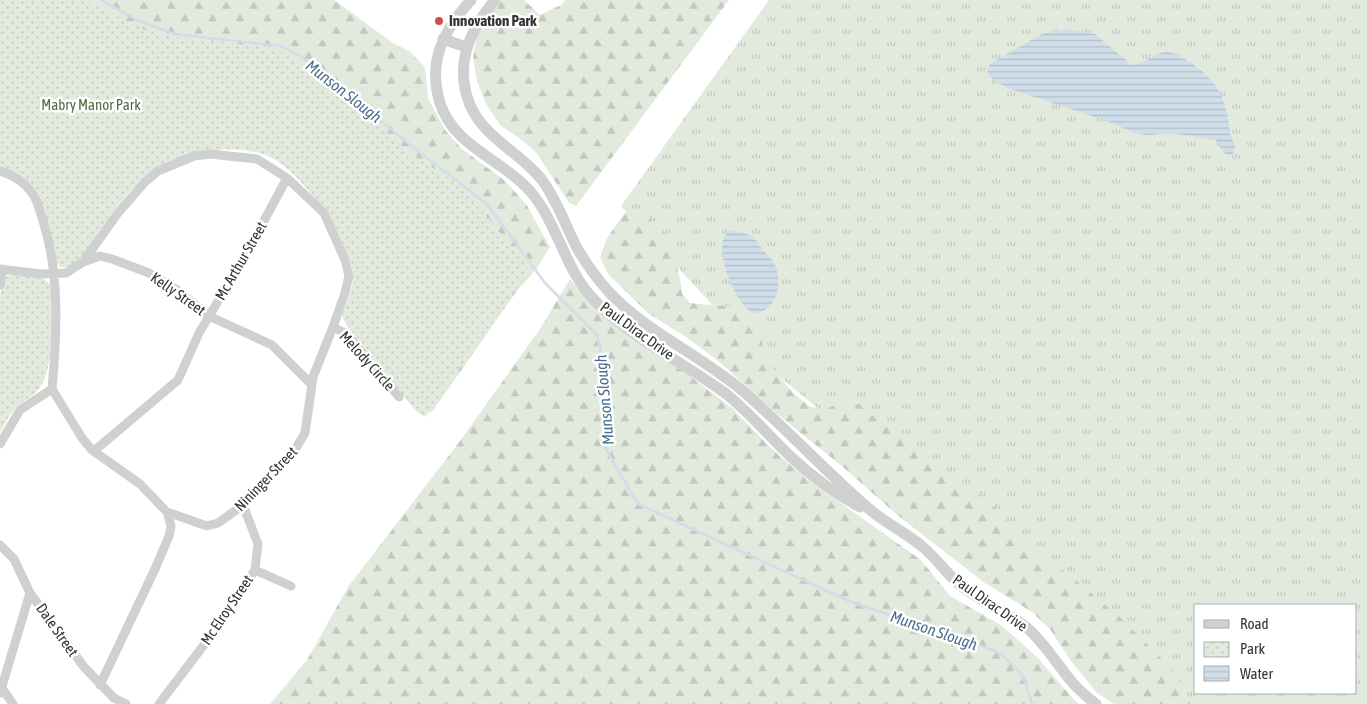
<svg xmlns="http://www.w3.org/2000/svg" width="1367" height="704" viewBox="0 0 1367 704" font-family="'Asap Condensed',sans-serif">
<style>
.grass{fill:url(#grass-tufts);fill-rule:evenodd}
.forest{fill:url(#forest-firs)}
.park{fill:url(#park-dots)}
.water{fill:url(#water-rules)}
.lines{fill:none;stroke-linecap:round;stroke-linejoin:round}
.stream{stroke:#cfdee9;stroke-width:2.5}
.minor{stroke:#d0d0d0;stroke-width:9}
.tertiary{stroke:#d0d0d0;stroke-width:11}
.poi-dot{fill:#d34c4f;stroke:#fff;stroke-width:2}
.labels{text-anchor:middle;stroke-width:5;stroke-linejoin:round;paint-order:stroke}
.poi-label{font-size:15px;font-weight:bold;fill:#333;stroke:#fff;text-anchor:start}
.park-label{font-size:15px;fill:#546b44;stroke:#fff}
.street-label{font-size:15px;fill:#333;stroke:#fff}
.water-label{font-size:16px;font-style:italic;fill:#496f8d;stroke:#fff}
</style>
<defs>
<pattern id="grass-tufts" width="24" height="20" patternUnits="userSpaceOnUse" patternTransform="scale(1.25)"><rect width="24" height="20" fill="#e2e9dd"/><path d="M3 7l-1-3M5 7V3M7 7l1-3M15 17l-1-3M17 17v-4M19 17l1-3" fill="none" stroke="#c2c8be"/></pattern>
<pattern id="forest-firs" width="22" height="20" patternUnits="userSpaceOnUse" patternTransform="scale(1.25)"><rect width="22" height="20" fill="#e2e9dd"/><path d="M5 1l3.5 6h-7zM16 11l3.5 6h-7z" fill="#c2c8be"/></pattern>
<pattern id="park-dots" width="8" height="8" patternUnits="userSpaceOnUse" patternTransform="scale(1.25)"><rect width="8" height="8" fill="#e2e9dd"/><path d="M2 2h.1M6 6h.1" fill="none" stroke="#c2c8be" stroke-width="1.8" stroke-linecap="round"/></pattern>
<pattern id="water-rules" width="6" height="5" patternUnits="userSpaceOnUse" patternTransform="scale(1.25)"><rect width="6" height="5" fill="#cfdee9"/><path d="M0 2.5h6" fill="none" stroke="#b2bfc8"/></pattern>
</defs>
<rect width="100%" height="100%" fill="#fff"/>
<path class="grass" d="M 769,0 L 1367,0 L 1367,704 L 1146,704 L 1106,647 L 775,373 L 621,206 ZM 1196,605 L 1356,605 L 1356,693 L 1196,693 Z"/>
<path class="forest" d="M 0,0 L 334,0 L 393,43 L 409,51 L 425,67 L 428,98 L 445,130 L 462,149 L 504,180 L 526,204 L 550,247 L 537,268 L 516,292 L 432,412 L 416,409 L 394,387 L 359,279 L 355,258 L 294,166 Z
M 502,0 L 524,0 L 540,15 L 561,5 L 565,0 L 729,0 L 576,206 L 569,203 L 536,152 L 519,138 L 500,125 L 486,104 L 477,81 L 473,57 L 477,37 L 486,19 Z
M 630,206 L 647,216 L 672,240 L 681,284 L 682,294 L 690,303 L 733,307 L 761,330 L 764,358 L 794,394 L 811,407 L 826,409 L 842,402 L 859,404 L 898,437 L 989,501 L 1032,547 L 1077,581 L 1122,619 L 1171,668 L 1192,704 L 1114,704 L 1097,693 L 1071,661 L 1050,629 L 1032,612 L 985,583 L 946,553 L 895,513 L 843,467 L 776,413 L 716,359 L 683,335 L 649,314 L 608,274 L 600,257 L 607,238 Z
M 570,279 L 596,310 L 623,332 L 687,374 L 732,408 L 773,450 L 807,479 L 921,560 L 950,596 L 1001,625 L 1036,656 L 1078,704 L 270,704 L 307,660 L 348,587 L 460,441 L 540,329 Z"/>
<path class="park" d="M 0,0 L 85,0 L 147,31 L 171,37 L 224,42 L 274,49 L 293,57 L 345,97 L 390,138 L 467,191 L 530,271 L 425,417 L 415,410 L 347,326 L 342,316 C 346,303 355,286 353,272 C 345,236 305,177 274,159 C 251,146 213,148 189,155 C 178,158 163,162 154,169 C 138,181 117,205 106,222 C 97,235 89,252 77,262 C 72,267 67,268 60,267 L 56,263 L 39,195 C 29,181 16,173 0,167 Z
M 12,274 C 25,276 44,274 51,286 C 51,313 56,371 37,391 C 32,397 25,400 19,405 C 10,412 5,424 0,433 L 0,297 C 2,288 2,277 12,274 Z"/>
<path class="water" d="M 1068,29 L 1095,34 L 1132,65 C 1147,65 1155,50 1170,52 C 1179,54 1187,60 1194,65 C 1215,81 1223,92 1228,118 C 1229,123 1229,128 1230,133 C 1232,142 1238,146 1233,154 L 1228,155 L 1224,153 L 1216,140 L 1171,133 L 1147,135 L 1134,133 L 1107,121 L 1007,88 L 995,81 L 989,75 L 987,70 L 990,64 L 1042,34 Z
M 729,231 C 743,230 758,237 762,250 C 766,253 770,257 773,261 C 784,280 778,313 753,313 C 735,304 710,245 729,231 Z"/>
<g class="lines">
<path class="stream" d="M 101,0 L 137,20 L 174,34 L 281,46 L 302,57 L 414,148 L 487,204 L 545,283 L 597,335 L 602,359 L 602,411 L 605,448 L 638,504 L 851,602 L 996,651 C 1021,670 1024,674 1032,704"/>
<path class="minor" d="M 0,171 C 13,175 26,183 34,196 C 38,203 40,212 43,221 C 60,274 57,334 52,389 L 20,410 L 0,444
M 0,269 L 41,274 L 66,273 L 83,262 L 100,256 L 112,259 L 149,273 L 176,289 L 209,316 L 272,345 L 311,384
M 0,285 L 3,269
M 333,327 L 347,334 L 399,397
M 52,389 L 82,438 L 92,450 L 140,484 L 167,512 L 207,526 L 218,523 L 243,505 L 296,448 L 305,433 L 313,377 L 333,327 L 345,293 L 349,276 L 345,260 L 324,213 L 287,178 L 257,159 L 210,154 L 194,156 L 158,171 L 145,182 L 118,213 L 83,262
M 94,451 L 178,380 L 199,333 L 245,256 L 287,178
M 0,545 L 14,559 L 30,593 L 84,667 L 114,698 L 126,704
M 255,570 L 291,586
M 100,685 L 155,569 L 169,536 L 171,526 L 167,512
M 2,688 L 13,704
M 0,693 L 30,593
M 159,704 L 210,637 L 255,570 L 258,544 L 243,505"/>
<path class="tertiary" d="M 471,0 C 444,30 427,61 440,103 C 454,147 502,159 530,191 C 556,221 563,262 588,293 C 621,333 682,361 725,393 C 749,412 768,435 790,456 C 811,476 834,493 860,507
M 495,0 C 469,31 454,65 470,105 C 485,139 520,152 542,180 C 556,199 564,221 574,242 C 583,260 595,276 608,291 C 647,333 701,355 744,392 C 787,429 825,471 868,508 C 885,523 907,533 924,548 C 937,559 946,573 959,584 C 979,601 1005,611 1026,627 C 1044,642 1056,663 1071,681 C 1078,689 1087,697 1096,704
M 443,39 L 466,47"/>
</g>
<circle class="poi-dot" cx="439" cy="21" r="5"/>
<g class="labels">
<g class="poi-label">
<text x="449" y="26">Innovation Park</text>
</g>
<g class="park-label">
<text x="91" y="110">Mabry Manor Park</text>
</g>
<g class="street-label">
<text transform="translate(241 261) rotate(-60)" y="5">Mc Arthur Street</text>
<text transform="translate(178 294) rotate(35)" y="5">Kelly Street</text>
<text transform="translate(637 331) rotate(36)" y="5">Paul Dirac Drive</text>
<text transform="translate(367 361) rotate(48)" y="5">Melody Circle</text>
<text transform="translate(266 479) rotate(-46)" y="5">Nininger Street</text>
<text transform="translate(990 603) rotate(35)" y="5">Paul Dirac Drive</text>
<text transform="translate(227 610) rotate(-56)" y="5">Mc Elroy Street</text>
<text transform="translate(57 630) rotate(55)" y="5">Dale Street</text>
</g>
<g class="water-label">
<text transform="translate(344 91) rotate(38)" y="6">Munson Slough</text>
<text transform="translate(604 400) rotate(-95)" y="6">Munson Slough</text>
<text transform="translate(934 630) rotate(19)" y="6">Munson Slough</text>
</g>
</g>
<rect x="1194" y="604" width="162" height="90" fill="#ffffff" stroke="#adadad"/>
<rect x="1204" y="620" width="25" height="8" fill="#d0d0d0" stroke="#adadad"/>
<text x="1240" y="629" font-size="15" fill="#333333">Road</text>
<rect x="1204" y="642" width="25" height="15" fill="url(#park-dots)" stroke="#adadad"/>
<text x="1240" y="654" font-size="15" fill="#333333">Park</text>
<rect x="1204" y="666" width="25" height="15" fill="url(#water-rules)" stroke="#adadad"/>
<text x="1240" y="679" font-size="15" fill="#333333">Water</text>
</svg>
